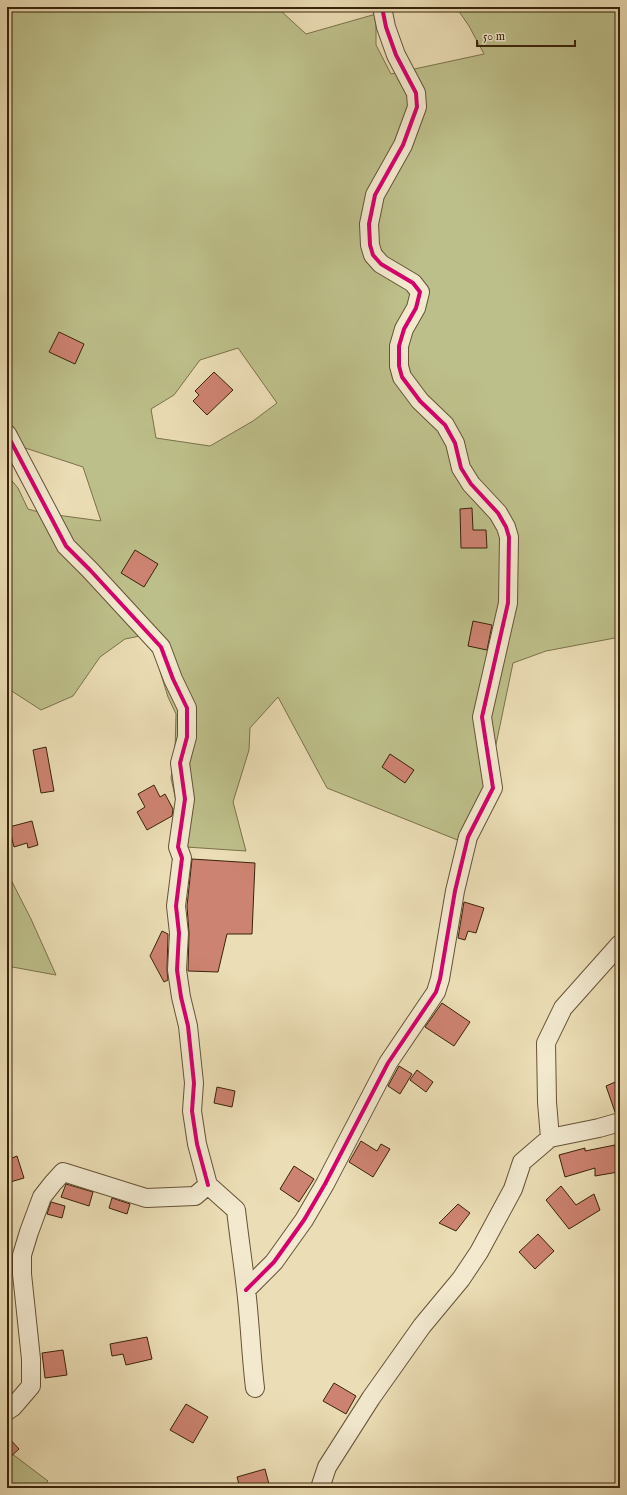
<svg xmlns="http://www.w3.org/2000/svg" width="627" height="1495" viewBox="0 0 627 1495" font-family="'IM FELL English',serif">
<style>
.green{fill:#bdbf8a;stroke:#7b714a;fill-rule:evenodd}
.building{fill:#cd8371;stroke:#39230a}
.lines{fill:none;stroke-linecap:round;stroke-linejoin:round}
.minor-casing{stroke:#665235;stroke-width:20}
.minor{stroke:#f2e9cf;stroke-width:18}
.cycleway-casing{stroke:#f2e9cf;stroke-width:6}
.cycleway{stroke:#d6006c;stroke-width:4}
</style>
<rect width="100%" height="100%" fill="#ebddb5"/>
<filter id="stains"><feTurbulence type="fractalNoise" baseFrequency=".005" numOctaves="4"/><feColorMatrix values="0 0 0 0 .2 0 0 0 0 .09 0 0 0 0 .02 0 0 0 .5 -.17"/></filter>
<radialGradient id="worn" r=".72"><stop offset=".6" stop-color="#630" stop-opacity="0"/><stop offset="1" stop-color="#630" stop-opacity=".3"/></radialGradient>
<path class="green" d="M 7,7 L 279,7 L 281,11 L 306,34 L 376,14 L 376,45 L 391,74 L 484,54 L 469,26 L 456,7 L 620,7 L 620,637 L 546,651 L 513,663 L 484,802 L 460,841 L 327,788 L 278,697 L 250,728 L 249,750 L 233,802 L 246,851 L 186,847 L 171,778 L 175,752 L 176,714 L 168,697 L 155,655 L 140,636 L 125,639 L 100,657 L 73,696 L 41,710 L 7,688 L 7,600 L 11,596 L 7,593 L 7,475 L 18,488 L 28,509 L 42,513 L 101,521 L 83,467 L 7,442 ZM 238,348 L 277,403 L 253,421 L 210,446 L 156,438 L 151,409 L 174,395 L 200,360 Z
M 7,872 L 31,919 L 56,975 L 7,966 Z
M 7,1450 L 48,1481 L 42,1488 L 7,1488 Z"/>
<path class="building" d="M 59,332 L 84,344 L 75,364 L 49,352 Z
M 214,372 L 233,390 L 207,415 L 193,401 L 199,395 L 195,391 Z
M 472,508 L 473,530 L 486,530 L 487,548 L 461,548 L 460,509 Z
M 135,550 L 158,564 L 144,587 L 121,573 Z
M 473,621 L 492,625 L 487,650 L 468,646 Z
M 46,747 L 54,791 L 41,793 L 33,750 Z
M 390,754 L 414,770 L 405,783 L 382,767 Z
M 154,785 L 160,797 L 165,794 L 173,809 L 172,816 L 147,830 L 137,812 L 145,807 L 138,794 Z
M 32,821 L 38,845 L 28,848 L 27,843 L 14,847 L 9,827 Z
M 192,859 L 255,863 L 252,934 L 227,934 L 218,972 L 188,971 L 189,933 L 187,906 Z
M 464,902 L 484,908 L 476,933 L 468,931 L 465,940 L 458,938 Z
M 162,931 L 168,934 L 167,970 L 168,980 L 164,982 L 150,956 Z
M 442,1003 L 470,1022 L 454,1046 L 425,1027 Z
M 399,1066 L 412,1074 L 400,1094 L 388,1086 Z
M 417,1070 L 433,1082 L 426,1092 L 410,1080 Z
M 620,1080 L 620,1112 L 615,1112 L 606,1086 Z
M 217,1087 L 235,1091 L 232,1107 L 214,1103 Z
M 361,1141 L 377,1151 L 381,1144 L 390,1149 L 373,1177 L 349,1162 Z
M 615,1145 L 618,1172 L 595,1176 L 595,1168 L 565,1177 L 559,1155 L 585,1148 L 585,1151 Z
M 17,1156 L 24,1178 L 7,1183 L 7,1160 Z
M 294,1166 L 314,1179 L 299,1202 L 280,1189 Z
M 66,1184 L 93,1192 L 89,1206 L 61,1197 Z
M 561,1186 L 576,1205 L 594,1194 L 600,1210 L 569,1229 L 546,1200 Z
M 112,1198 L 130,1204 L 127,1214 L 109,1208 Z
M 51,1202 L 65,1206 L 62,1218 L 47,1214 Z
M 458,1204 L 470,1213 L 456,1231 L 439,1223 Z
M 538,1234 L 554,1251 L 535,1269 L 519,1252 Z
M 147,1337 L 152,1359 L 126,1365 L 123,1354 L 112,1356 L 110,1344 Z
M 63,1350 L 67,1375 L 45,1378 L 42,1353 Z
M 334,1383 L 356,1396 L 346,1414 L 323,1401 Z
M 186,1404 L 208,1417 L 193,1443 L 170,1430 Z
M 7,1436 L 19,1449 L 7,1460 Z
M 265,1469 L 270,1488 L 240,1488 L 237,1477 Z"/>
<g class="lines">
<defs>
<path id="minor" d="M 7,434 L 66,546 L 90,570 L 161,647 L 173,679 L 187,708 L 187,737 L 180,763 L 185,799 L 178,847 L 182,858 L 176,906 L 179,933 L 177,970 L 181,997 L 188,1026 L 194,1083 L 192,1111 L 197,1144 L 208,1185
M 550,1138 L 547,1102 L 546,1043 L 563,1008 L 620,944
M 246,1290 L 274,1262 L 304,1220 L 325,1184 L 388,1063 L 436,992 L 440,979 L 455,891 L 468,837 L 493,788 L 482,717 L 508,603 L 509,537 L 506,527 L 498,513 L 471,484 L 461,468 L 455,443 L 445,425 L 420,401 L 402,377 L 399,366 L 399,346 L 404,329 L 416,308 L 420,292 L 413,283 L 381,264 L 373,255 L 370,245 L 369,224 L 375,195 L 403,145 L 417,107 L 416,93 L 396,55 L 386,27 L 382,7
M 7,1411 L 13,1407 L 31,1386 L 31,1359 L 22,1274 L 22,1255 L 29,1232 L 42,1197 L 53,1183 L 63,1172 L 146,1198 L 195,1196 L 208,1185 L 236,1210 C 239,1236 243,1263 246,1289 C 250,1322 251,1355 255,1388
M 320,1488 L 327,1467 L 371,1398 L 422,1326 L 461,1279 L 479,1252 L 513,1189 L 522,1162 L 550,1138 L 599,1128 L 620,1122"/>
</defs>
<use href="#minor" class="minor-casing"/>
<use href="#minor" class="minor"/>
<defs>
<path id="cycleway" d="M 7,434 L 66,546 L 90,570 L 161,647 L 173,679 L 187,708 L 187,737 L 180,763 L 185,799 L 178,847 L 182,858 L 176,906 L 179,933 L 177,970 L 181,997 L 188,1026 L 194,1083 L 192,1111 L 197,1144 L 208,1185
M 246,1290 L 274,1262 L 304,1220 L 325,1184 L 388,1063 L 436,992 L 440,979 L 455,891 L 468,837 L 493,788 L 482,717 L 508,603 L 509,537 L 506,527 L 498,513 L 471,484 L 461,468 L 455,443 L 445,425 L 420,401 L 402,377 L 399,366 L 399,346 L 404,329 L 416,308 L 420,292 L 413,283 L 381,264 L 373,255 L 370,245 L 369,224 L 375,195 L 403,145 L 417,107 L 416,93 L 396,55 L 386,27 L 382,7"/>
</defs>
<use href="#cycleway" class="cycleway-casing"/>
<use href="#cycleway" class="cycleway"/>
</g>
<rect width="627" height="1495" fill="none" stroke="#ebddb5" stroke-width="24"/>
<rect x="8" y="8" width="611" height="1479" fill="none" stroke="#39230a" stroke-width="2"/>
<rect x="12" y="12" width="603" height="1471" fill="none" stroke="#39230a"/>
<path d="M477 40v6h98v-6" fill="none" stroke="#39230a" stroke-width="2"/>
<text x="483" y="40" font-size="12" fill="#39230a" stroke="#f2e9cf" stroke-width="3" paint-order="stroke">50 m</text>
<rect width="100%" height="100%" filter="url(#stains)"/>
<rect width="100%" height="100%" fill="url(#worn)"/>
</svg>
